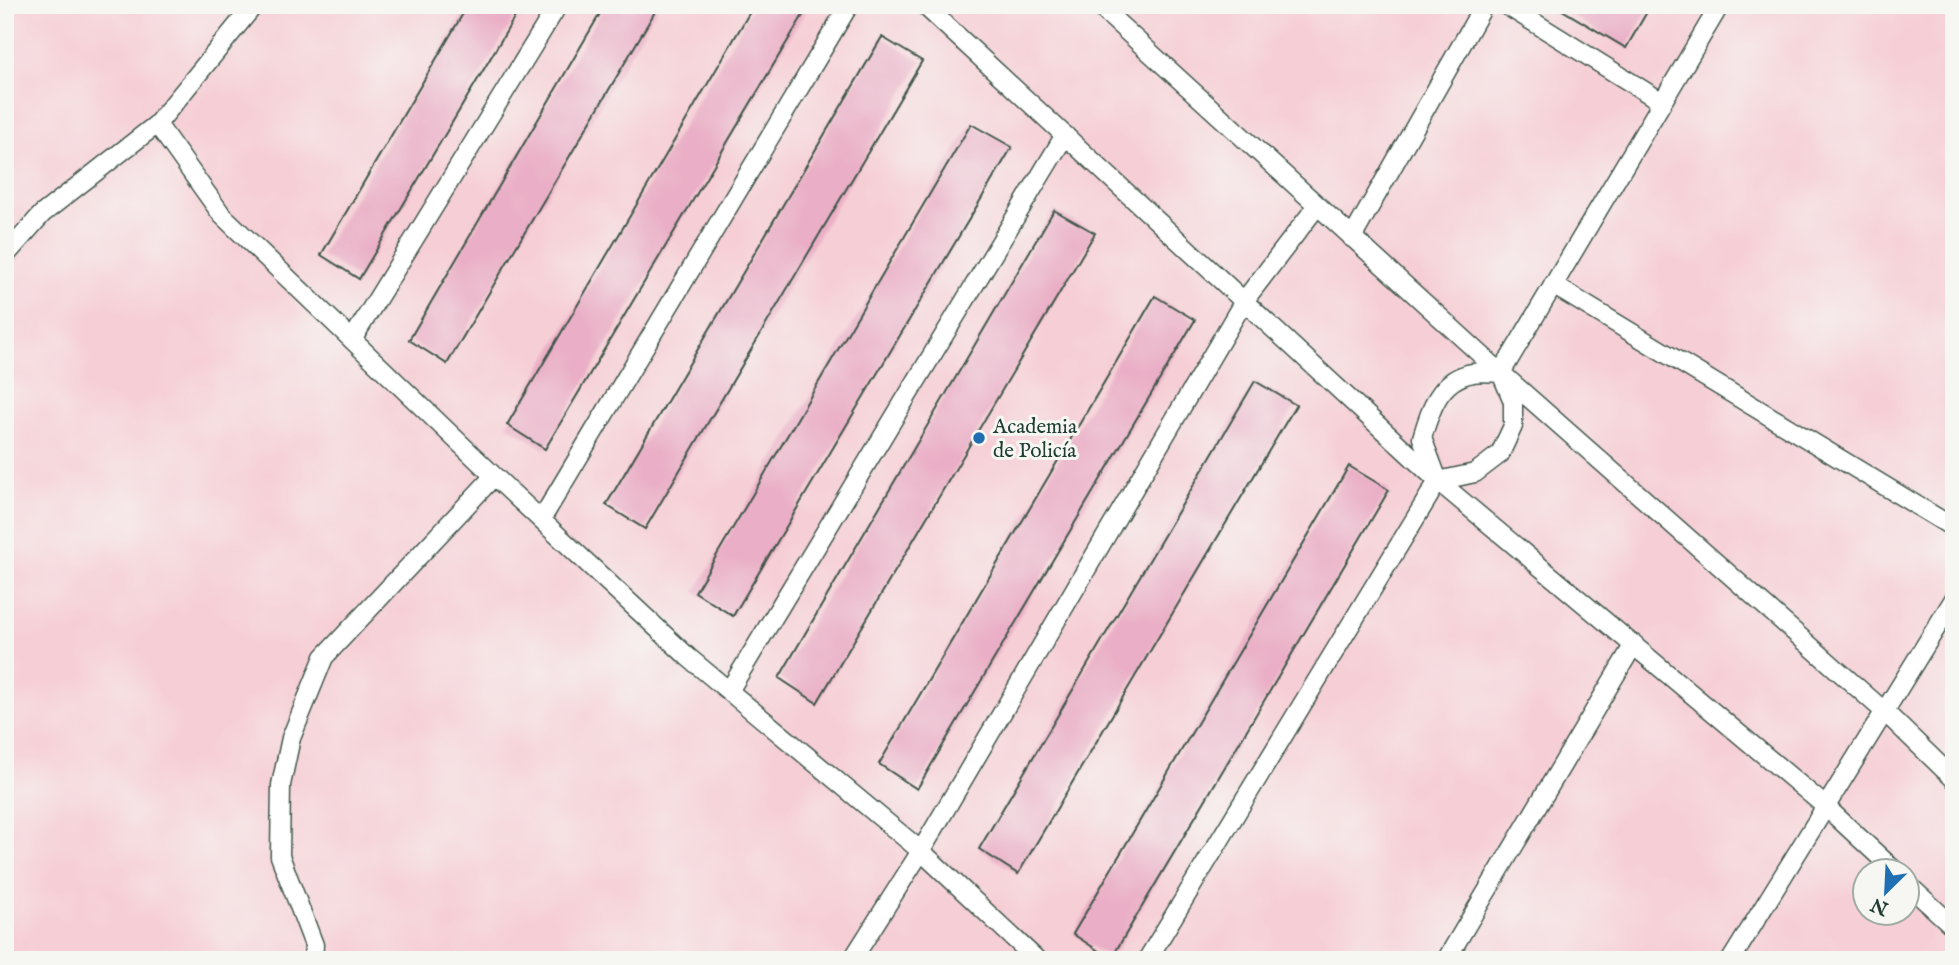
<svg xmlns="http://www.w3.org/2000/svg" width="1959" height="965" viewBox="0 0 1959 965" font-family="'IM FELL English',serif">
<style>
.built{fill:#f6cfd6;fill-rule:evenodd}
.building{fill:#eaafc6}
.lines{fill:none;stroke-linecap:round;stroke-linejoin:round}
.lane-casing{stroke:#3f564a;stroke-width:21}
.lane{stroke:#fff;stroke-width:18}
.poi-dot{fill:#1f6fb2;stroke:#f6f6f2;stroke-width:2.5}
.labels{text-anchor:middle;stroke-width:6;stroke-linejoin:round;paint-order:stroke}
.poi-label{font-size:21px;fill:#1f3d34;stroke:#f6f6f2;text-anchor:start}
</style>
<rect width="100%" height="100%" fill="#f6f6f2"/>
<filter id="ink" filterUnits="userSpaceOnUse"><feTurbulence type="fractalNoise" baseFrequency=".0143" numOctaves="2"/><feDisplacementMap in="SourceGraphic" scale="14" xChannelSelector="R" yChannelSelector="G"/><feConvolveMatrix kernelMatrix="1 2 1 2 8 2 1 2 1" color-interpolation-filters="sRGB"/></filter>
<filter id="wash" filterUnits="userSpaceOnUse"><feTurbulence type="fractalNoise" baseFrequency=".00686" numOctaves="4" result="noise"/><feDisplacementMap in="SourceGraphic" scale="28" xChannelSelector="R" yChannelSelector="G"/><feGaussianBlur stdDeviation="1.57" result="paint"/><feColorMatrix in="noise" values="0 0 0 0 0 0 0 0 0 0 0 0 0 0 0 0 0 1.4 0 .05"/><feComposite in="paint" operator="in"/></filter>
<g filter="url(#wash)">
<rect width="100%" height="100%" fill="#f2e2c9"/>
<path class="built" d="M 5,5 L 1954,5 L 1954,960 L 5,960 ZM 1864,870 L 1906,870 L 1906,912 L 1864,912 Z"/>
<g id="blocks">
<path class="building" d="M 468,5 L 522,5 L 359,279 L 321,255 Z
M 605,5 L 659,5 L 447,364 L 409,340 Z
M 754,5 L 809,5 L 545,449 L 507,425 Z
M 1554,5 L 1651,5 L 1626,48 Z
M 882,37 L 922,61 L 645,529 L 606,505 Z
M 971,124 L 1012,147 L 733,616 L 695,592 Z
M 1054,210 L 1095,233 L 817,703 L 779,678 Z
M 1155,296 L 1195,320 L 917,789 L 879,764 Z
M 1255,381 L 1296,405 L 1018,874 L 979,849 Z
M 1349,466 L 1389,490 L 1111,959 L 1073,934 Z"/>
</g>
</g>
<g filter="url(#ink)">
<use href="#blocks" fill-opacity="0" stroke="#3f564a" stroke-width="2"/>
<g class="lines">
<defs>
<path id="lane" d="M 924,5 L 1438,481 L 1825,806 L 1894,870
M 1098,5 L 1501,373 L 1885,712 L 1954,779
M 1506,5 L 1662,102
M 157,124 L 222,215 L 494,476 L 688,657 L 921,851 L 1037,960
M 1352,238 L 1484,5
M 5,256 L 42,214 L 157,124 L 254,5
M 1553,285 L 1954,528
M 352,340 L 558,5
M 1501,373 L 1720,5
M 541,520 L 849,5
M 729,691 L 1065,135
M 1906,883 L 1954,927
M 313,960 L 314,945 L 280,856 L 281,785 L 291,738 L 324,657 L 494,476
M 852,960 L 921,851 L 1244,301 L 1317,206
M 1147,960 L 1438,481 L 1475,473 L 1500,454 L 1513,426 L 1513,401 L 1501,373 C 1492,373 1482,371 1473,373 C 1440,378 1430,410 1422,438 L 1436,475
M 1446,960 L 1634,644
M 1731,960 L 1954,599"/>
</defs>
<use href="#lane" class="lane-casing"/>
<use href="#lane" class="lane"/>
</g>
</g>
<circle class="poi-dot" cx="979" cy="438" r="7"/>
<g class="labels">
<g class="poi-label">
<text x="993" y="433">Academia<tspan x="993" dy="24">de Policía</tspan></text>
</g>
</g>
<rect width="1959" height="965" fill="none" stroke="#f6f6f2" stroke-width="28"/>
<g transform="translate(1886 892) rotate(204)"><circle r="33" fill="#f6f6f2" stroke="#a0aca6" stroke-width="2"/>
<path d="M0-5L12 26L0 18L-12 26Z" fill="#1f6fb2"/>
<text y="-10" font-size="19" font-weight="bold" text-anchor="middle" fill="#1f3d34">N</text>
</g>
</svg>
